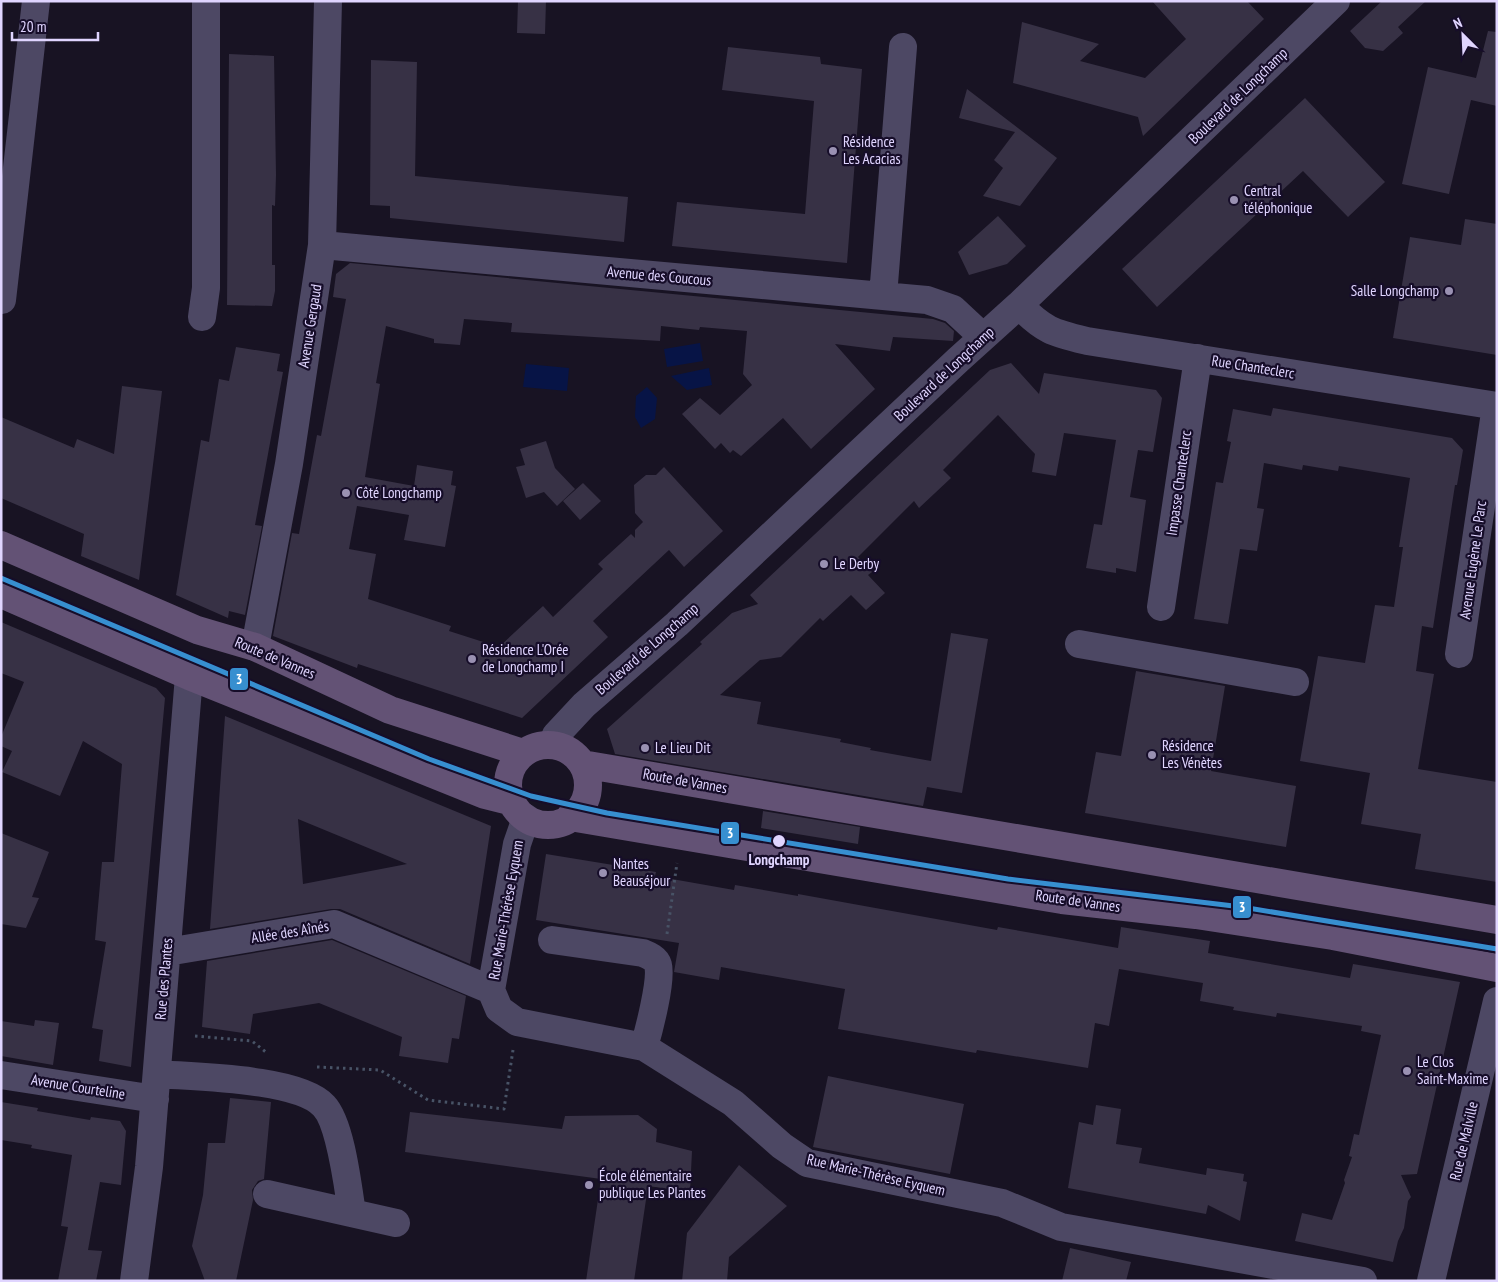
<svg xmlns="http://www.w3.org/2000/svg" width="1498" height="1282" viewBox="0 0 1498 1282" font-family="'PT Sans Narrow',sans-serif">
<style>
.water{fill:#071446}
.building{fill:#373145;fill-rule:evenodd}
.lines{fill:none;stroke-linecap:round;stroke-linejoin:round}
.path{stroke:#485366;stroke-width:3;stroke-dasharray:2.5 4;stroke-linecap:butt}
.minor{stroke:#4d4864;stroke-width:28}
.major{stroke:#635275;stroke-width:28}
.tram-1-casing{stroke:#160d29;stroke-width:9}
.tram-1{stroke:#378fd0;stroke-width:5}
.poi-dot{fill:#9a91b2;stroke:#160d29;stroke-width:2}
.stop-dot{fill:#e0d5ff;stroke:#160d29;stroke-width:2}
.labels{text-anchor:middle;stroke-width:4.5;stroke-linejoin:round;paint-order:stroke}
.street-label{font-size:15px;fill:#e0d5ff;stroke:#160d29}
.poi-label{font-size:15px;fill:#e0d5ff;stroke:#160d29;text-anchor:start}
.stop-label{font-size:15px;font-weight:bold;fill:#e0d5ff;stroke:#160d29}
.line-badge{stroke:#160d29;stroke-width:2}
.badge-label{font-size:14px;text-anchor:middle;font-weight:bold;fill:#fff}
</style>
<rect width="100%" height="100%" fill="#181323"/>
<path class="water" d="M 700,343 L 703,361 L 667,367 L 664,349 Z
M 526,364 L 569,368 L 567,391 L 523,387 Z
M 709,368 L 712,385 L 687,390 L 671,376 Z
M 647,387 L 657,398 L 655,419 L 641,428 L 635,417 L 636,396 Z"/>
<path class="building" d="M 518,1 L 546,1 L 545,34 L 517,33 Z
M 1152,1 L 1247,1 L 1264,19 L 1143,136 L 1138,117 L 1013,83 L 1022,22 L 1099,44 L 1080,61 L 1145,78 L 1186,39 Z
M 1382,1 L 1426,1 L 1398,27 L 1403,33 L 1383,51 L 1365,48 L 1350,31 Z
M 1488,31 L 1497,32 L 1497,106 L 1471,100 L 1449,194 L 1402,184 L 1428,67 L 1476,78 Z
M 728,47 L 820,57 L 821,64 L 862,69 L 847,263 L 672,246 L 677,202 L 805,214 L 814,101 L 722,90 Z
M 229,54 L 274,56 L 276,175 L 275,206 L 272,205 L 272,265 L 275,265 L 275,291 L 272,306 L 227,305 Z
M 371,60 L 417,62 L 415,176 L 628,197 L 624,242 L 390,218 L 390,206 L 370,205 Z
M 967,89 L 1057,158 L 1020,206 L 983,196 L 1003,168 L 994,160 L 1015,132 L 959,118 Z
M 1305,98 L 1385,182 L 1348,217 L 1303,171 L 1157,307 L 1122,269 Z
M 998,216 L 1026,246 L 1007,264 L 969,275 L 958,252 Z
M 1465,219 L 1497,224 L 1497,355 L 1393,338 L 1410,237 L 1461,245 Z
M 350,263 L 933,319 L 945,323 L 954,331 L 953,341 L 893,337 L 890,351 L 835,344 L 875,389 L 811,449 L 783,418 L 741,456 L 733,450 L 730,453 L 721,443 L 715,449 L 682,414 L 700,398 L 720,415 L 752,385 L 743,374 L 747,331 L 700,327 L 699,330 L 661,326 L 660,341 L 511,332 L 512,323 L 464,319 L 460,345 L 434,343 L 434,339 L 386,326 L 376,383 L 380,384 L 365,477 L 414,486 L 417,465 L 453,471 L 451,485 L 456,486 L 445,547 L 404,540 L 409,515 L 357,506 L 349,549 L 376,554 L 368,599 L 451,626 L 449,631 L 499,647 L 543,606 L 553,617 L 603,569 L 598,564 L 631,534 L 635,538 L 635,530 L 643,522 L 635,513 L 634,485 L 646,475 L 656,475 L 664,467 L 723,531 L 684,567 L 669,550 L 593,621 L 608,637 L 522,718 L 358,664 L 357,668 L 273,636 L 292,533 L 299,534 L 317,435 L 321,436 L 346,299 L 333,297 L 336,274 Z
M 236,347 L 280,354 L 277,371 L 283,372 L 255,525 L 262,526 L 245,615 L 229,611 L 228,618 L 176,595 L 201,440 L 209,442 L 219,379 L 229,381 Z
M 1011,363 L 1039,394 L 1044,373 L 1156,390 L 1162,398 L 1153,452 L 1138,450 L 1130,497 L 1146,500 L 1136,572 L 1116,568 L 1116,573 L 1086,568 L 1094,524 L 1102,525 L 1116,440 L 1064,433 L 1056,476 L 1032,472 L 1035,454 L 998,415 L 943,470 L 951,478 L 919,508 L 914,501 L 858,557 L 872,572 L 868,575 L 885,593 L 866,610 L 851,595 L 823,621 L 820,618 L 781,657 L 760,660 L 720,695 L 761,702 L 757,724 L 841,739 L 840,742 L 871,748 L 870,750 L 931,761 L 951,633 L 988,639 L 962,793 L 927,787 L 923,806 L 615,754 L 607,729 L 702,644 L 700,642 L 732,613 L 758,604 L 750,595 L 990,370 Z
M 122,386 L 162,391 L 139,580 L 81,556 L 84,534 L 1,498 L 1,417 L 74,448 L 77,439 L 114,454 Z
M 1273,408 L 1452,438 L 1463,450 L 1457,485 L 1455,485 L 1433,628 L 1422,626 L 1416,671 L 1434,674 L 1418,769 L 1497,782 L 1497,882 L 1415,869 L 1421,834 L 1361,824 L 1370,773 L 1300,761 L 1318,656 L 1365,663 L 1375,605 L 1394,607 L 1403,547 L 1399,547 L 1410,478 L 1339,466 L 1338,471 L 1303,465 L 1302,470 L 1264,463 L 1257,508 L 1264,509 L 1257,551 L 1240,549 L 1228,624 L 1194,619 L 1216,482 L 1223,483 L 1231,442 L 1227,441 L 1233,409 L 1271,416 Z
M 546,441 L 555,468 L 575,489 L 557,506 L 544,492 L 526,498 L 516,467 L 525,465 L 520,449 Z
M 583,483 L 601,501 L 580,520 L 563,501 Z
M 1,622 L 156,688 L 165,698 L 131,1067 L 99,1061 L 103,1030 L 92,1028 L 106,942 L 95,940 L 102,862 L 114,862 L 122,764 L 83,741 L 60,796 L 2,772 L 12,751 L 1,746 L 1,737 L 24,682 L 1,673 Z
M 1136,671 L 1225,686 L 1211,771 L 1296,786 L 1286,847 L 1085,813 L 1096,752 L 1121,756 Z
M 225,716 L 491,826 L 470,964 L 340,909 L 331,909 L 210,929 ZM 298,819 L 407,864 L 303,884 Z
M 763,811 L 860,827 L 858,844 L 761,828 Z
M 1,833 L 49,852 L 32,897 L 39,898 L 26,928 L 1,924 Z
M 546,854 L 656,872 L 655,876 L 734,890 L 735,885 L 798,896 L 798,894 L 997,930 L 998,927 L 1118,948 L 1121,927 L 1210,941 L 1208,953 L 1350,978 L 1353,964 L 1460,982 L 1417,1174 L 1401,1175 L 1411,1197 L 1408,1201 L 1404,1228 L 1398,1241 L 1393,1262 L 1295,1241 L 1302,1213 L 1332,1220 L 1345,1183 L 1344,1180 L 1352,1157 L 1349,1156 L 1354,1134 L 1359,1135 L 1381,1035 L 1361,1031 L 1362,1026 L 1277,1013 L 1276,1017 L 1233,1010 L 1234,1007 L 1200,1001 L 1203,983 L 1119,969 L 1109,1026 L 1095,1023 L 1088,1068 L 977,1050 L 976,1053 L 838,1029 L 845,989 L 721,967 L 719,980 L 674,972 L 679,943 L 536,920 Z
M 332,940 L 466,996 L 459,1039 L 452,1038 L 448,1063 L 399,1056 L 402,1037 L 319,1003 L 253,1014 L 250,1034 L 202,1027 L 207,961 Z
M 35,1020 L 59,1023 L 53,1065 L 1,1056 L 1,1021 L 34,1026 Z
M 828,1076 L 964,1104 L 950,1174 L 813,1147 Z
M 230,1098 L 271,1102 L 264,1179 L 258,1181 L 252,1190 L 253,1200 L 236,1281 L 205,1281 L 192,1246 L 203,1195 L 208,1143 L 225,1143 Z
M 1,1102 L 38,1108 L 37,1111 L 90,1120 L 91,1117 L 120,1121 L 126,1131 L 121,1185 L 100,1182 L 88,1250 L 102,1251 L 96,1281 L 58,1281 L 68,1227 L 61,1226 L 72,1155 L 31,1148 L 32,1145 L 1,1140 Z
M 1096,1105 L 1121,1109 L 1116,1144 L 1142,1148 L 1139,1163 L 1206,1175 L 1207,1168 L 1244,1174 L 1243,1181 L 1247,1182 L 1240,1221 L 1208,1205 L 1206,1214 L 1068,1188 L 1079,1122 L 1093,1125 Z
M 410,1112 L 562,1129 L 565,1116 L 638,1115 L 657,1129 L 656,1142 L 692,1151 L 690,1192 L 648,1186 L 634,1281 L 586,1281 L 601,1179 L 405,1152 Z
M 739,1165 L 787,1206 L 729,1257 L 727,1281 L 682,1281 L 687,1233 Z
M 1070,1248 L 1131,1262 L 1126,1281 L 1062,1281 Z"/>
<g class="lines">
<path class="path" d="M 667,934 L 677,863
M 195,1036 L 252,1041 L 267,1053
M 317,1067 L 380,1070 L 428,1100 L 504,1109 L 513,1050"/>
<path class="minor" d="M 322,245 L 927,300 L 953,309 L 983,337
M 883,296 L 903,47
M 2,300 L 36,1
M 1019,305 C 1044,331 1054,333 1087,341 L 1497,406
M 202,317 L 206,288 L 206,1
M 1161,607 L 1198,358
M 1079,644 L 1295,682
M 255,647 L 289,464 L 322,245 L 328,1
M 1459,654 L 1496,406
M 552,745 L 556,735 L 584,705 L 677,624 L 958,360 L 1019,305 L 1336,1
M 526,818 L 517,844 L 491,990 L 499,1009 L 517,1022 L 644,1047 L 733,1103 L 782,1146 L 807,1163 L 1002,1203 L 1061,1227 L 1363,1281
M 552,940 L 643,953 C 648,955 656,958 658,965 C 662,980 649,1030 644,1047
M 167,952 L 334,924 L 491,990
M 157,1074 C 195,1077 299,1078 324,1106 C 341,1124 348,1188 352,1213
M 1,1075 L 155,1099
M 267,1194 L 396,1223
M 134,1281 L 149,1167 L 189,676
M 1431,1281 L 1497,1001"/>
<path class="major" d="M 1,545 L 197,630 L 255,647 L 390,710 L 523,753
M 1,594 L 189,676 L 485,795 L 513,802
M508 785a40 40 0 1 1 80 0a40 40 0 1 1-80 0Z
M 582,764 L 1497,920
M 570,817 L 1062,900 L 1196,915 L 1333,936 L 1497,968"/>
<defs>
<path id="tram-1" d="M 1,578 L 429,759 L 531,796 L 607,813 L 1008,879 L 1242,907 L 1497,949"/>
</defs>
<use href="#tram-1" class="tram-1-casing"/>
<use href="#tram-1" class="tram-1"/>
</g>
<g class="poi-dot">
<circle cx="833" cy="151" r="5"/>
<circle cx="1234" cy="200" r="5"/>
<circle cx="1449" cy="291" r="5"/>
<circle cx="346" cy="493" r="5"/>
<circle cx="824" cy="564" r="5"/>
<circle cx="472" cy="659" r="5"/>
<circle cx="645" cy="748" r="5"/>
<circle cx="1152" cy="755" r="5"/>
<circle cx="603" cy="873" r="5"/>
<circle cx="1407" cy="1071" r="5"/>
<circle cx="589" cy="1185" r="5"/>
</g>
<circle class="stop-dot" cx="779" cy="841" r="7"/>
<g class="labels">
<g class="street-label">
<text transform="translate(1238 96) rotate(-44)" y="5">Boulevard de Longchamp</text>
<text transform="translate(659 276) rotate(5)" y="5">Avenue des Coucous</text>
<text transform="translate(310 326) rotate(-81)" y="5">Avenue Gergaud</text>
<text transform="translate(1253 367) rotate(9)" y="5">Rue Chanteclerc</text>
<text transform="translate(944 374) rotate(-43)" y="5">Boulevard de Longchamp</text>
<text transform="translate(1179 483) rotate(-82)" y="5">Impasse Chanteclerc</text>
<text transform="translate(1473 560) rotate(-82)" y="5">Avenue Eugène Le Parc</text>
<text transform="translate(647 649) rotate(-41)" y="5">Boulevard de Longchamp</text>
<text transform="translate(275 658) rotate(23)" y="5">Route de Vannes</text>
<text transform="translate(685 781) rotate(10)" y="5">Route de Vannes</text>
<text transform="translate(1078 901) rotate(8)" y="5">Route de Vannes</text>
<text transform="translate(506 910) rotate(-80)" y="5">Rue Marie-Thérèse Eyquem</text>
<text transform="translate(290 932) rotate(-9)" y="5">Allée des Aînés</text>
<text transform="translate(164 979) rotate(-85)" y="5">Rue des Plantes</text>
<text transform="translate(78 1087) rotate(9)" y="5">Avenue Courteline</text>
<text transform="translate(1464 1141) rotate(-77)" y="5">Rue de Malville</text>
<text transform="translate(876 1175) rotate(13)" y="5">Rue Marie-Thérèse Eyquem</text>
</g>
<g class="poi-label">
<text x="843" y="147">Résidence<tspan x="843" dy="17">Les Acacias</tspan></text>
<text x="1244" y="196">Central<tspan x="1244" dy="17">téléphonique</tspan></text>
<text x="1439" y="296" text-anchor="end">Salle Longchamp</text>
<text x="356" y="498">Côté Longchamp</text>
<text x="834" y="569">Le Derby</text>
<text x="482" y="655">Résidence L'Orée<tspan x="482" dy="17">de Longchamp I</tspan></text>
<text x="1162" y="751">Résidence<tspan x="1162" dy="17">Les Vénètes</tspan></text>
<text x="655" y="753">Le Lieu Dit</text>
<text x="613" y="869">Nantes<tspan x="613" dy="17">Beauséjour</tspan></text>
<text x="1417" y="1067">Le Clos<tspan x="1417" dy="17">Saint-Maxime</tspan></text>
<text x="599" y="1181">École élémentaire<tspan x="599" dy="17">publique Les Plantes</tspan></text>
</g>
<g class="stop-label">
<text x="779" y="865">Longchamp</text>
</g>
</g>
<g class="line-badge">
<rect x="229" y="667" width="20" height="24" rx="5" fill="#378fd0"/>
<rect x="720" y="821" width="20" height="24" rx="5" fill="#378fd0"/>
<rect x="1232" y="895" width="20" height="24" rx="5" fill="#378fd0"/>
</g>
<g class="badge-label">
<text x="239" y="684">3</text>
<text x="730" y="838">3</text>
<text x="1242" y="912">3</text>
</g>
<rect width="1498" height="1282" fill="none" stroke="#e0d5ff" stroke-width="5"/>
<g transform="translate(1463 35) rotate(336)" stroke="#160d29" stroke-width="4" paint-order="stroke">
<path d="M0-4L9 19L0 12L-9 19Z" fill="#e0d5ff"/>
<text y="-8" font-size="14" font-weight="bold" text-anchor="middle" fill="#e0d5ff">N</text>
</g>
<path d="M12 32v8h86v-8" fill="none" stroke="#e0d5ff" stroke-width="2.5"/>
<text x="20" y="32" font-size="15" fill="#e0d5ff" stroke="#160d29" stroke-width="4" paint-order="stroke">20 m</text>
</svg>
